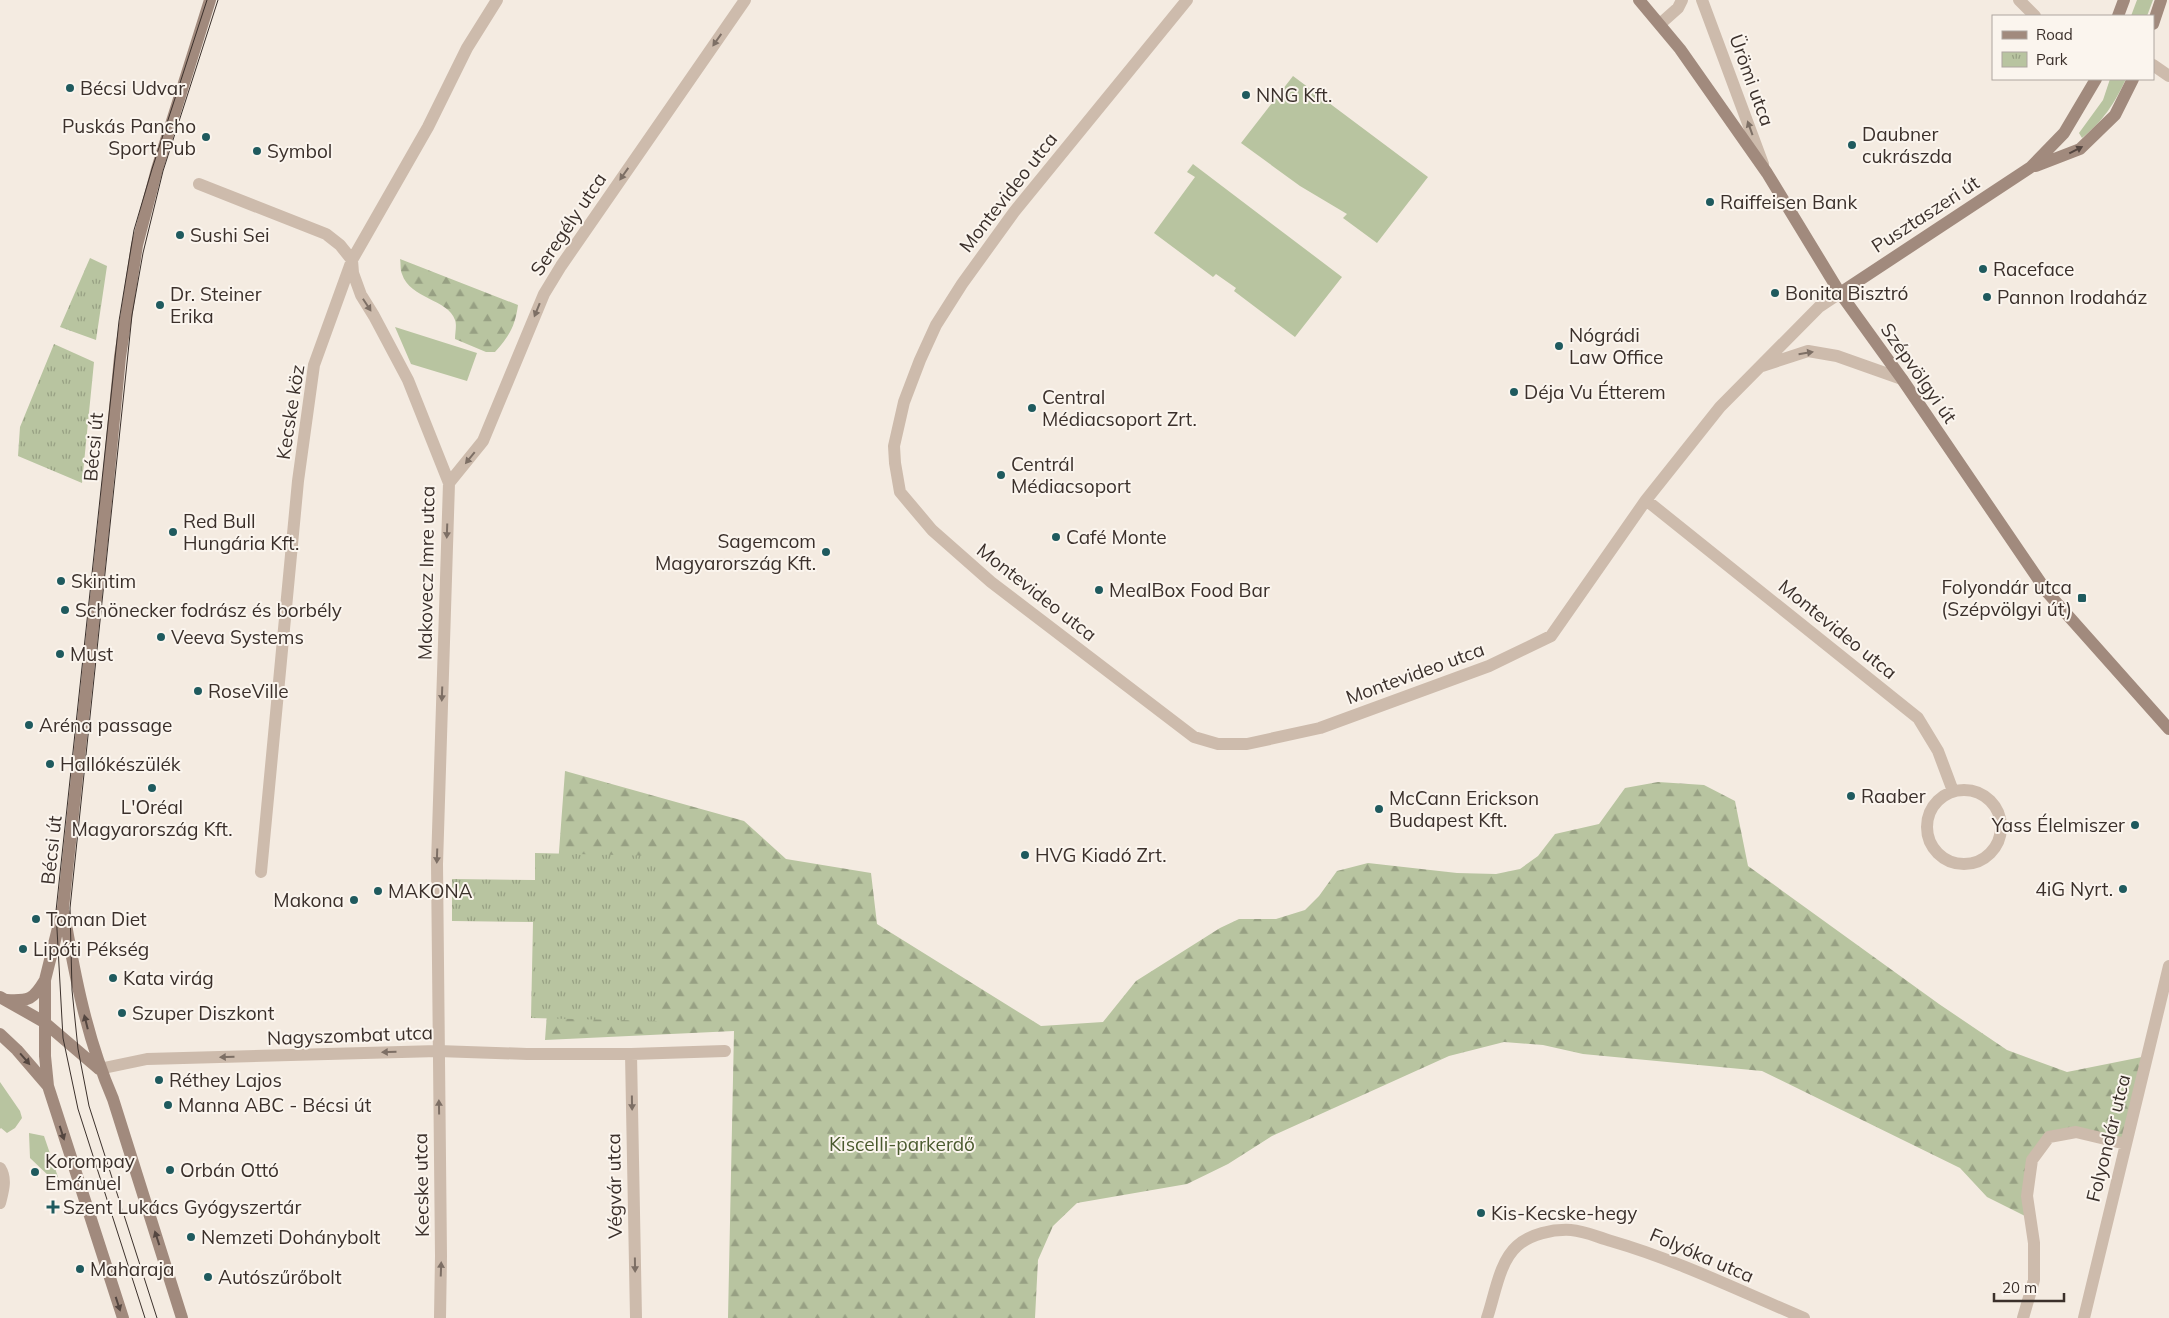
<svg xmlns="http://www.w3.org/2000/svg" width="2169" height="1318" viewBox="0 0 2169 1318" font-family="Mulish,sans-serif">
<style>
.green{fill:#b8c4a0}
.forest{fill:url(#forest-firs)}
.park{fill:url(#park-tufts)}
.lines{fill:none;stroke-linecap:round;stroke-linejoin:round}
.street{stroke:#cdbbac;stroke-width:12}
.secondary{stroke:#a18a7d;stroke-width:12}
.tram{stroke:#3b302b;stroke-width:1}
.oneway{fill:#7d6f65}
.oneway2{fill:#544640}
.poi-dot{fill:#1f5a5e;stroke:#fbf5ee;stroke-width:2}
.labels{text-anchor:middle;stroke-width:4;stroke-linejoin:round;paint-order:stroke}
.street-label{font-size:19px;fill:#3b302b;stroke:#fbf5ee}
.poi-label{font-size:19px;fill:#3b302b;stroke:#fbf5ee;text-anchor:start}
.park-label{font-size:19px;fill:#4a5a2e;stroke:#fbf5ee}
</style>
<defs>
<pattern id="forest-firs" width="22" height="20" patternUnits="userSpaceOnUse" patternTransform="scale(1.25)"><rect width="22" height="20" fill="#b8c4a0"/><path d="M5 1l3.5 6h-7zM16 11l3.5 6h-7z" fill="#97a083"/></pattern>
<pattern id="park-tufts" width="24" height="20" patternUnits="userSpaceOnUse" patternTransform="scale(1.25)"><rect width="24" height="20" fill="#b8c4a0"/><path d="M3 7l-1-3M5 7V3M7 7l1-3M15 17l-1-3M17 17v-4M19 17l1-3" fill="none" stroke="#97a083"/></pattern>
</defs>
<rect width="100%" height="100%" fill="#f4ebe1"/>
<path class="green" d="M 2137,0 L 2153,0 L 2147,16 L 2131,16 Z
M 1293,76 L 1428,177 L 1377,243 L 1343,218 L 1347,214 L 1300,186 L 1241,143 Z
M 2110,79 L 2126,79 C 2114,104 2104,120 2082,138 L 2079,133 L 2103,100 Z
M 1193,164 L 1342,277 L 1295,337 L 1234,291 L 1236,288 L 1216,274 L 1213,277 L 1154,233 L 1195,177 L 1187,172 Z
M 395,327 L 477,353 L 467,381 L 411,364 Z
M 0,1082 L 20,1111 L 22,1118 L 15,1128 L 7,1133 L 1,1128 L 0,1129 Z
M 29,1133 L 44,1136 L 58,1177 L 51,1178 L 30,1158 Z"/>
<path class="forest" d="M 400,259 L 518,305 C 515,327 509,336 495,352 L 486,352 L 455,339 C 455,333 457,325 455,320 C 448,299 410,299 402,274 C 400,270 401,263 400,259 Z
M 565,771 L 744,821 L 786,859 L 871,873 L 877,924 L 1041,1026 L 1103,1022 L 1136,981 L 1220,928 L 1239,919 L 1276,919 L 1305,910 L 1319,896 L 1337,871 L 1368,863 L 1457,873 L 1496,874 L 1520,869 L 1538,856 L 1555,834 L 1599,824 L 1625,788 L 1658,782 L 1704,785 L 1735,801 L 1748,866 L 1939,1004 L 2007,1050 L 2067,1072 L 2147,1056 L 2126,1144 L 2076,1132 L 2049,1137 L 2032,1160 L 2029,1218 L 1987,1197 L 1960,1168 L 1762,1071 L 1583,1054 L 1543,1045 L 1504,1042 L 1449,1056 L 1272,1136 L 1228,1164 L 1187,1184 L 1077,1203 L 1053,1226 L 1038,1260 L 1035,1318 L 728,1318 L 734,1031 L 545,1040 Z"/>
<path class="park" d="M 90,258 L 107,266 L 96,340 L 60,327 Z
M 54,344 L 94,362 L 82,483 L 18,456 L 20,427 Z
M 535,853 L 660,856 L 658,1021 L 531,1018 L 533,922 L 452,921 L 452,879 L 535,880 Z"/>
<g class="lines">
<path class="street" d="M 1187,0 L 1014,212 L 962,284 L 936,325 L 920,360 L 904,402 L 894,446 L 895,463 L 900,492 L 932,530 L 991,582 L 1194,737 L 1218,744 L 1247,744 L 1320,728 L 1489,666 L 1551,636 L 1646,500 L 1720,407 L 1819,307 L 1840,293
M 1702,0 L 1763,164
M 2019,0 L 2035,16
M 1660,24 L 1678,8 L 1682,0
M 2153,65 L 2169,76
M 199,184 L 326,234 L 340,245 L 352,260 L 353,273 L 361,295 L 374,316 L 408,380 L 449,483 L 437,864 L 441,1256 L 440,1318
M 1762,366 L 1808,351 L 1837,356 L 1902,379
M 449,483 L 483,441 L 544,294 L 561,266 L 745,0
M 1646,500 L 1918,718 L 1938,751 L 1953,791
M1927 827a37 37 0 1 1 74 0a37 37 0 1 1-74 0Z
M 261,872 L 298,481 L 314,365 L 352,260 L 428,127 L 467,48 L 497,0
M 631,1054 L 636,1318
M 99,1069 L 147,1059 L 438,1051 L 527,1054 L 631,1054 L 725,1051
M 0,1168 C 7,1179 3,1191 0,1203
M 1487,1318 C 1495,1295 1499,1262 1517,1246 C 1530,1234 1553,1229 1571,1230 C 1585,1231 1597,1237 1611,1241 C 1677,1260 1740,1291 1804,1318
M 2023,1318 L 2034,1280 L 2034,1243 L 2027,1196 L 2030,1174 L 2032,1160 L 2049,1137 L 2076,1132 L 2126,1144
M 2084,1318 L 2169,966"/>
<path class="secondary" d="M 1639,0 L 1680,49 L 1767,173 L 1840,293 L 1902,379 L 2047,592 L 2169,729
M 2118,16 L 2124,0
M 2153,24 L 2161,0
M 2036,166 L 2080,149 L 2115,115 L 2133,79
M 1840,293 L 2031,167 L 2064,133 L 2096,79
M 64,913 C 75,977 87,1039 113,1099 L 182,1318
M 0,997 L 44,1022 L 99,1069
M 7,1000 C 29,1001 33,1000 45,980
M 0,1034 L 17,1050 L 48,1086
M 123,1318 L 48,1086 L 45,1056 L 45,980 L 63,908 L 104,522 L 120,357 L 137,245 L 157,169 L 210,0"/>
<path class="tram" d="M 145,1318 L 78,1109 L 63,1038 L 56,911 L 119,321 L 134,230 L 152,169 L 207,0
M 157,1318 L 89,1106 L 78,1049 L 72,990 L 70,908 L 132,315 L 143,253 L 163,171 L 218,0"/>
</g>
<defs><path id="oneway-solid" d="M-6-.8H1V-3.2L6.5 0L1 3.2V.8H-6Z" transform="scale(1.25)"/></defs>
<g class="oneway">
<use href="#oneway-solid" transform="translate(717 40) rotate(125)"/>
<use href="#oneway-solid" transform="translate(1750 128) rotate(-110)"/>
<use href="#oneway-solid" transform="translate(624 174) rotate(125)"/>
<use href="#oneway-solid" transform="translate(367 305) rotate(57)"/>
<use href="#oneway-solid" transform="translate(537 310) rotate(112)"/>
<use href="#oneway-solid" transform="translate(1806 353) rotate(-9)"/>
<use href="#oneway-solid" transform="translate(470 458) rotate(129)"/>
<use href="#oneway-solid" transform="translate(447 531) rotate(92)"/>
<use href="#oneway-solid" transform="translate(442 694) rotate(92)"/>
<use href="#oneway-solid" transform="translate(437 856) rotate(92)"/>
<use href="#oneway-solid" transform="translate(389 1052) rotate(178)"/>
<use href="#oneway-solid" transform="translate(227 1057) rotate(178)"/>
<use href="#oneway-solid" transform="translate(632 1103) rotate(89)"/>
<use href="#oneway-solid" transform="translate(439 1107) rotate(-91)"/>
<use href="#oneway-solid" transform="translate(635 1265) rotate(89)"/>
<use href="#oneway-solid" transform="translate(441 1269) rotate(-88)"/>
</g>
<g class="oneway2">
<use href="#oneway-solid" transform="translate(2076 150) rotate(-27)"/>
<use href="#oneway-solid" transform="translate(86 1022) rotate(-104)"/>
<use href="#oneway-solid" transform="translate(25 1059) rotate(49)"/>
<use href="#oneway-solid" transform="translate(62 1133) rotate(72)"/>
<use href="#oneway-solid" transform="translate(157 1238) rotate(-108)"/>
<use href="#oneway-solid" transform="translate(118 1304) rotate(72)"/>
</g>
<g class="poi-dot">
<circle cx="70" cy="88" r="5"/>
<circle cx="1246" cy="95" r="5"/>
<circle cx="206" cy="137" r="5"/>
<circle cx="1852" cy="145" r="5"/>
<circle cx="257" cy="151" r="5"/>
<circle cx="1710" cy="202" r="5"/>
<circle cx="180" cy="235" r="5"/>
<circle cx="1983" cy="269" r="5"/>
<circle cx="1775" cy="293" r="5"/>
<circle cx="1987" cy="297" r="5"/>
<circle cx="160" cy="305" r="5"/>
<circle cx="1559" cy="346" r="5"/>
<circle cx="1514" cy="392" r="5"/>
<circle cx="1032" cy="408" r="5"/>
<circle cx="1001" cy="475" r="5"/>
<circle cx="173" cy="532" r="5"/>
<circle cx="1056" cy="537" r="5"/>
<circle cx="826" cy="552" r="5"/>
<circle cx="61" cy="581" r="5"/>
<circle cx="1099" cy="590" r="5"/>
<rect x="2077" y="593" width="10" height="10" rx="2.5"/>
<circle cx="65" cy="610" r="5"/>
<circle cx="161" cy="637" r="5"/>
<circle cx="60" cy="654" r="5"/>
<circle cx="198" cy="691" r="5"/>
<circle cx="29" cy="725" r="5"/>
<circle cx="50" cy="764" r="5"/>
<circle cx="152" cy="788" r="5"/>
<circle cx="1851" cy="796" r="5"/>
<circle cx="1379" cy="809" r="5"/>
<circle cx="2135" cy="825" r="5"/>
<circle cx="1025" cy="855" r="5"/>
<circle cx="2123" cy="889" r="5"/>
<circle cx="378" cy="891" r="5"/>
<circle cx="354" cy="900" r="5"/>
<circle cx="36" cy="919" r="5"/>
<circle cx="23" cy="949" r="5"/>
<circle cx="113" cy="978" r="5"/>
<circle cx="122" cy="1013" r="5"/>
<circle cx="159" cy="1080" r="5"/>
<circle cx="168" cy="1105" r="5"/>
<circle cx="170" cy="1170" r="5"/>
<circle cx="35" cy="1172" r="5"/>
<path d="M50.5 1199.5h5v5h5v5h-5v5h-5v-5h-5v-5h5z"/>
<circle cx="1481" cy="1213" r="5"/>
<circle cx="191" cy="1237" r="5"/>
<circle cx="80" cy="1269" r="5"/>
<circle cx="208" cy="1277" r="5"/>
</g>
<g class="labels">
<g class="street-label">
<text transform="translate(1752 80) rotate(70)" y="7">Ürömi utca</text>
<text transform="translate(1008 192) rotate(-52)" y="7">Montevideo utca</text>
<text transform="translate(1925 214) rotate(-33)" y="7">Pusztaszeri út</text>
<text transform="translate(568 224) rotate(-56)" y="7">Seregély utca</text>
<text transform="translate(1919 373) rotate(55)" y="7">Szépvölgyi út</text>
<text transform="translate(290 412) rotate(-81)" y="7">Kecske köz</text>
<text transform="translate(93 447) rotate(-85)" y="7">Bécsi út</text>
<text transform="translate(426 573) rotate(-89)" y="7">Makovecz Imre utca</text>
<text transform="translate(1037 592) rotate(38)" y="7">Montevideo utca</text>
<text transform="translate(1838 629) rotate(39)" y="7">Montevideo utca</text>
<text transform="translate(1415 673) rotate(-20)" y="7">Montevideo utca</text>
<text transform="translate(51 850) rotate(-84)" y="7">Bécsi út</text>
<text transform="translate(350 1035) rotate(-2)" y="7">Nagyszombat utca</text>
<text transform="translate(2108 1138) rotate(-76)" y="7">Folyondár utca</text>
<text transform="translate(421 1185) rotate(-91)" y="7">Kecske utca</text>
<text transform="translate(614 1186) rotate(-91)" y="7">Végvár utca</text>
<text transform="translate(1702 1255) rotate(23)" y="7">Folyóka utca</text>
</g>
<g class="poi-label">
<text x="80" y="95">Bécsi Udvar</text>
<text x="1256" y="102">NNG Kft.</text>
<text x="196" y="133" text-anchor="end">Puskás Pancho<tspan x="196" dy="22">Sport Pub</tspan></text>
<text x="1862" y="141">Daubner<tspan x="1862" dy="22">cukrászda</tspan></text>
<text x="267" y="158">Symbol</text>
<text x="1720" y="209">Raiffeisen Bank</text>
<text x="190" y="242">Sushi Sei</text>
<text x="1993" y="276">Raceface</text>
<text x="1785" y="300">Bonita Bisztró</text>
<text x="170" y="301">Dr. Steiner<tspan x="170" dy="22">Erika</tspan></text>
<text x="1997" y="304">Pannon Irodaház</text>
<text x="1569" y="342">Nógrádi<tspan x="1569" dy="22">Law Office</tspan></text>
<text x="1524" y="399">Déja Vu Étterem</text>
<text x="1042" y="404">Central<tspan x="1042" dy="22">Médiacsoport Zrt.</tspan></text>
<text x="1011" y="471">Centrál<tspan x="1011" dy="22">Médiacsoport</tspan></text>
<text x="183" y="528">Red Bull<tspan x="183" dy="22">Hungária Kft.</tspan></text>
<text x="1066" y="544">Café Monte</text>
<text x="816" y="548" text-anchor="end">Sagemcom<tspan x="816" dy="22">Magyarország Kft.</tspan></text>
<text x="71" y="588">Skintim</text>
<text x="2072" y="594" text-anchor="end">Folyondár utca<tspan x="2072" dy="22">(Szépvölgyi út)</tspan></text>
<text x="1109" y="597">MealBox Food Bar</text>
<text x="75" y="617">Schönecker fodrász és borbély</text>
<text x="171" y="644">Veeva Systems</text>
<text x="70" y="661">Must</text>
<text x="208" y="698">RoseVille</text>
<text x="39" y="732">Aréna passage</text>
<text x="60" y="771">Hallókészülék</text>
<text x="1861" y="803">Raaber</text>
<text x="1389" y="805">McCann Erickson<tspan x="1389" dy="22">Budapest Kft.</tspan></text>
<text x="152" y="814" text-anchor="middle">L'Oréal<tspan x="152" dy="22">Magyarország Kft.</tspan></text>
<text x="2125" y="832" text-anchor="end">Yass Élelmiszer</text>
<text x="1035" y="862">HVG Kiadó Zrt.</text>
<text x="2113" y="896" text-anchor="end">4iG Nyrt.</text>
<text x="388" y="898">MAKONA</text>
<text x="344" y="907" text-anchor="end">Makona</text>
<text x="46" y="926">Toman Diet</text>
<text x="33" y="956">Lipóti Pékség</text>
<text x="123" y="985">Kata virág</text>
<text x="132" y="1020">Szuper Diszkont</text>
<text x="169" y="1087">Réthey Lajos</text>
<text x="178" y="1112">Manna ABC - Bécsi út</text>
<text x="45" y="1168">Korompay<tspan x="45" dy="22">Emánuel</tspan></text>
<text x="180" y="1177">Orbán Ottó</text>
<text x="63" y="1214">Szent Lukács Gyógyszertár</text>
<text x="1491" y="1220">Kis-Kecske-hegy</text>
<text x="201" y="1244">Nemzeti Dohánybolt</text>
<text x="90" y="1276">Maharaja</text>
<text x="218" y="1284">Autószűrőbolt</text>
</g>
<g class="park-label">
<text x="902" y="1151">Kiscelli-parkerdő</text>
</g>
</g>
<rect x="1992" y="15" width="162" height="65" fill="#fbf5ee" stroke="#aea6a0"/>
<rect x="2002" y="31" width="25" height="8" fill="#a18a7d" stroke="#aea6a0"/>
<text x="2036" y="40" font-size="15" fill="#3b302b">Road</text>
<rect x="2002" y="52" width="25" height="15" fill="url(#park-tufts)" stroke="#aea6a0"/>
<text x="2036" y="65" font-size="15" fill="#3b302b">Park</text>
<path d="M1994 1293v8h70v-8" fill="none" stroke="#3b302b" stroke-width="2.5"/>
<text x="2002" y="1293" font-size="15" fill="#3b302b" stroke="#fbf5ee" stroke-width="4" paint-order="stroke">20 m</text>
</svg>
